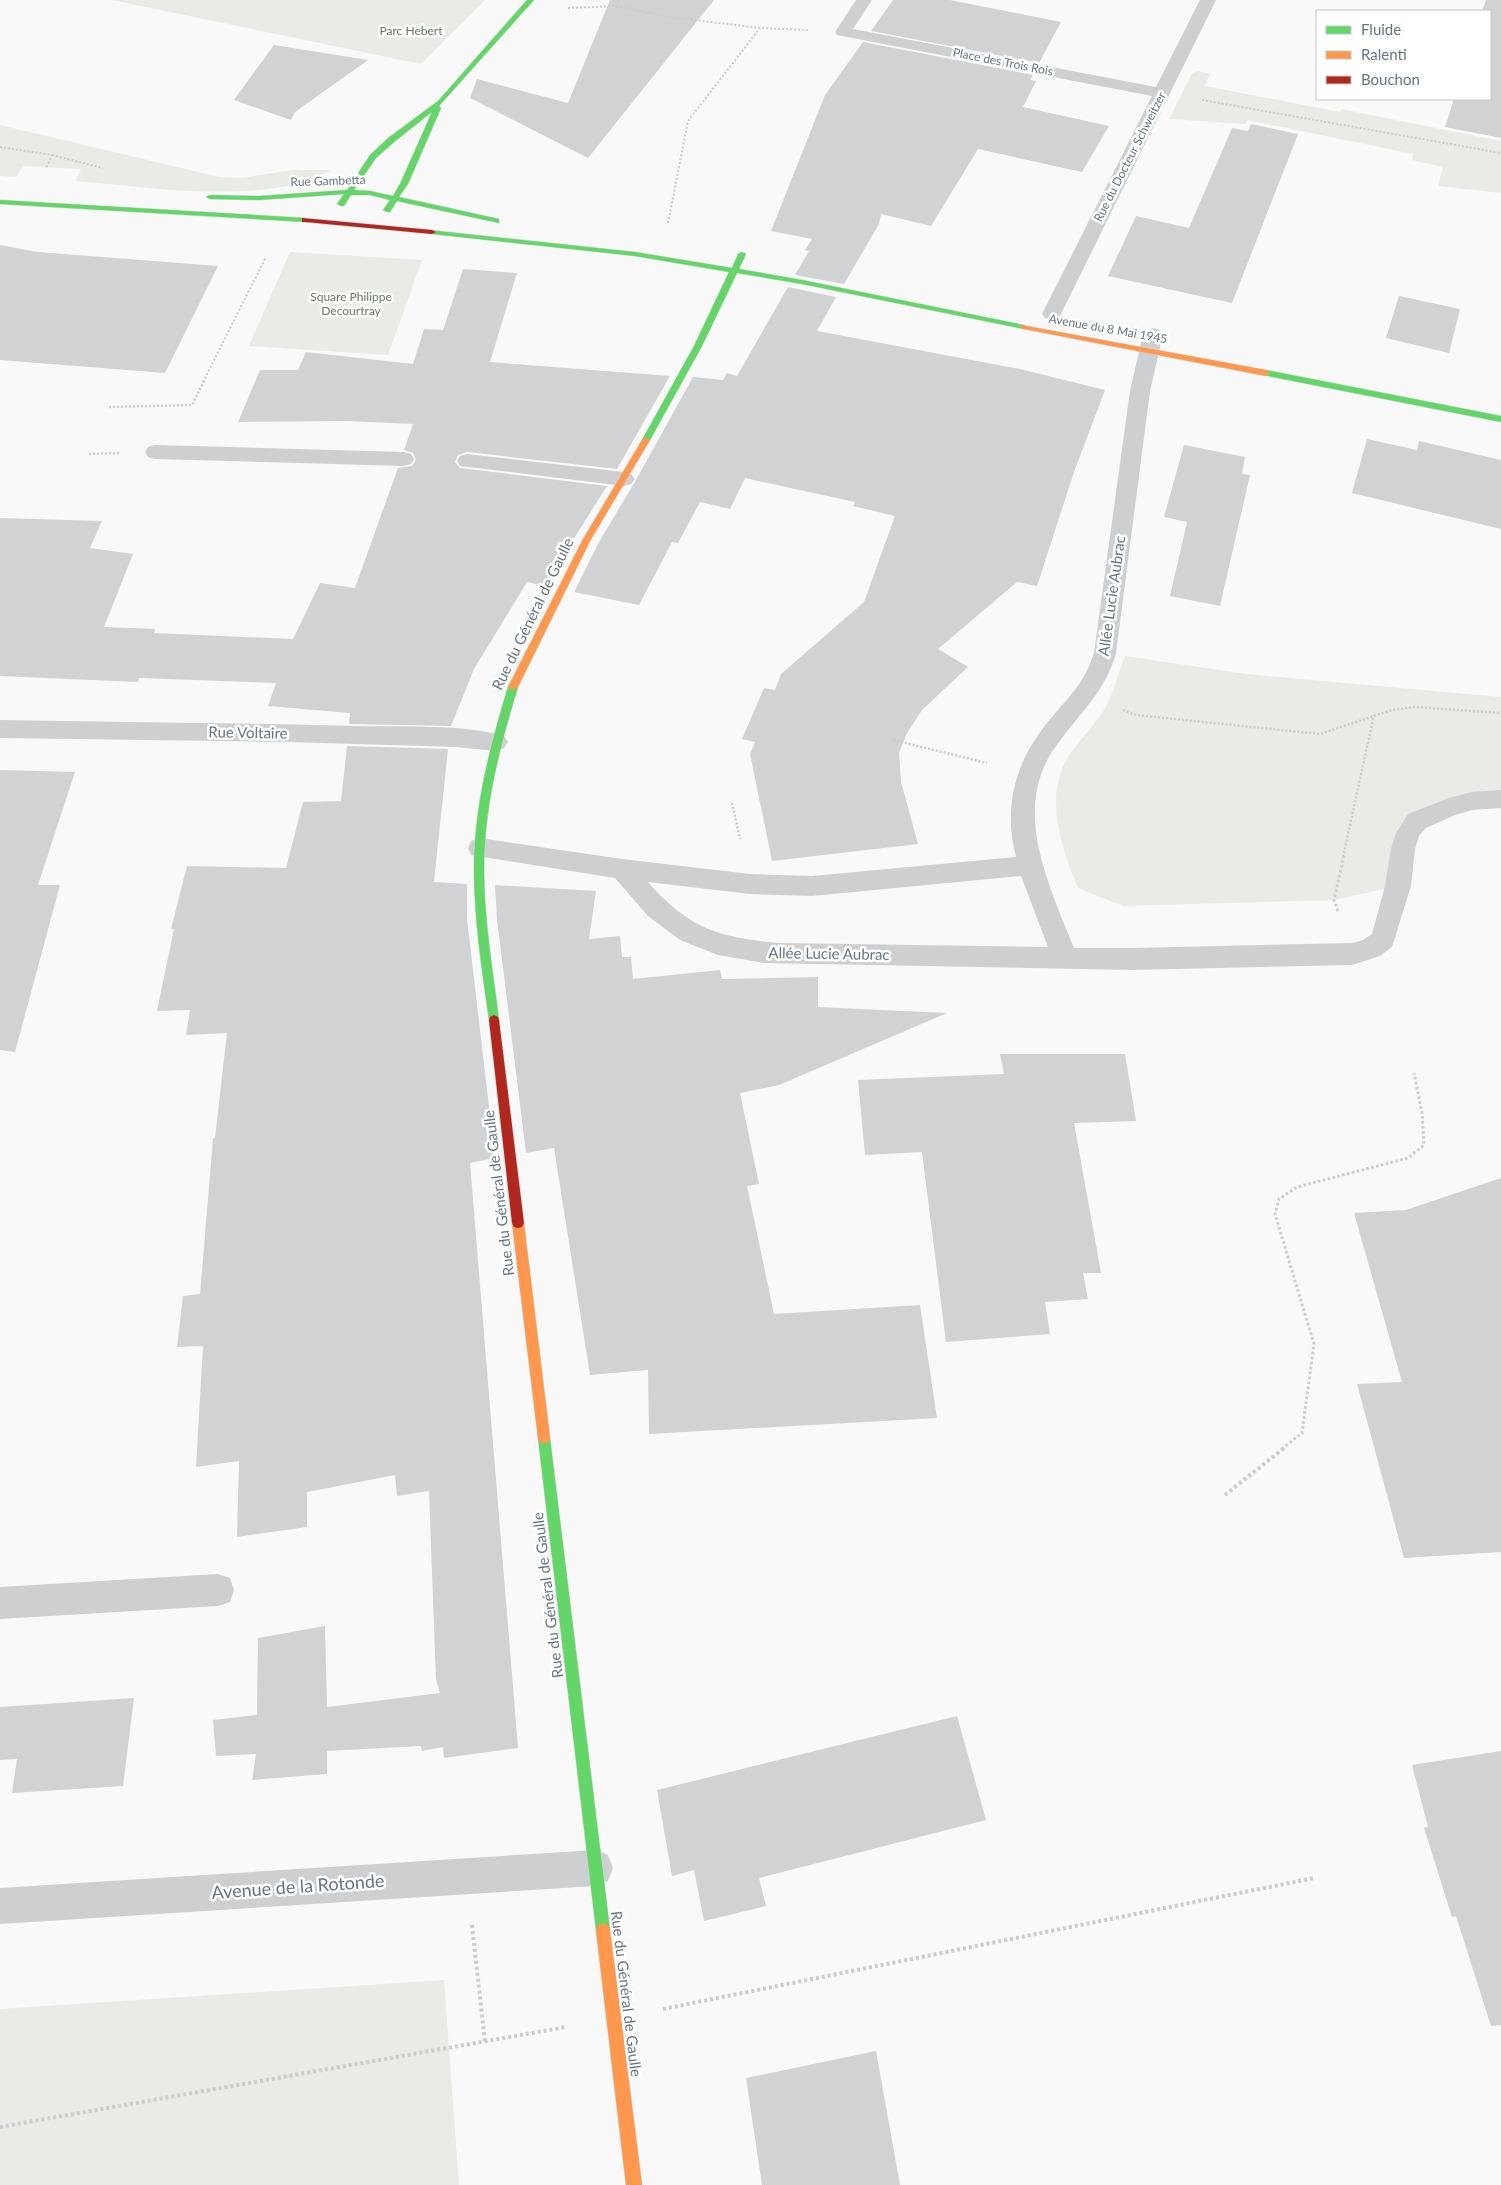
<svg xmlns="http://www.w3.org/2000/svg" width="1501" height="2185" viewBox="0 0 1501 2185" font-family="Lato,sans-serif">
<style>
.green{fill:#e8ebe6}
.building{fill:#d0d2d3}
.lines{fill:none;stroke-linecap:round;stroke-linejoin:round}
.fast-casing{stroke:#d5d6d7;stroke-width:1}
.slow-casing{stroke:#d5d6d7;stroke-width:1}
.jam-casing{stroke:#d5d6d7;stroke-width:1}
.path-far3{stroke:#cbcccd;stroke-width:2;stroke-dasharray:2 2;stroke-linecap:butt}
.path-far2{stroke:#cbcccd;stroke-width:2.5;stroke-dasharray:2 2;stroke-linecap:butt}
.path-far1{stroke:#cbcccd;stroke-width:3;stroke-dasharray:2.5 2.5;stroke-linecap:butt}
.path{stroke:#cbcccd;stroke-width:4;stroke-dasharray:3 3;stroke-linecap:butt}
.lane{fill:#cecfd0;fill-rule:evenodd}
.street{fill:#cecfd0;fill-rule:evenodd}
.fast{fill:#63d668;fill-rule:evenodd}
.slow{fill:#ff974d;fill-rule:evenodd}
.jam{fill:#b3261e;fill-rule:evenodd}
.labels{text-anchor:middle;stroke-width:5;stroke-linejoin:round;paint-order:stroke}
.far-park-label{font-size:12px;fill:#687a64;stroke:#fff}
.far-street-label{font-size:12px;fill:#657683;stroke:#fff}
.street-label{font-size:15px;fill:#657683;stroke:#fff}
.near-street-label{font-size:18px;fill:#657683;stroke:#fff}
</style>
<rect width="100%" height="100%" fill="#f9f9f9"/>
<path class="green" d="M 112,0 L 485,0 L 421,64 Z
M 1198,71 L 1210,74 L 1205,86 L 1340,112 L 1341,109 L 1501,141 L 1501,193 L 1438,186 L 1443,167 L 1412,160 L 1413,154 L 1248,120 L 1246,124 L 1169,119 L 1192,73 Z
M 0,125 L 219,177 L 242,178 L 291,170 L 332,170 C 266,207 150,187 75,181 L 81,169 L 23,166 L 16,177 L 0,176 Z
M 290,252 L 422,260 L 388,355 L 249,346 Z
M 1125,656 L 1246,674 L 1501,697 L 1501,799 L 1417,821 L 1398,886 L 1334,900 L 1123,906 L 1078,888 C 1062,848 1044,801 1067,759 C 1079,739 1098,723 1108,703 C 1115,688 1119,671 1125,656 Z
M 444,1980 L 459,2185 L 0,2185 L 0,2009 Z"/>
<path class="building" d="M 610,0 L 714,0 L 588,158 L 470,98 L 477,79 L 568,103 Z
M 893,0 L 950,0 L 1061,22 L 1039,63 L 871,31 Z
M 1486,0 L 1501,0 L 1501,138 L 1445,127 L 1454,99 L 1490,99 L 1490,11 L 1482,11 Z
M 863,42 L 1033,75 L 1030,80 L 1036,81 L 1023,107 L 1109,126 L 1082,172 L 978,149 L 931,226 L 881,214 L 879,224 L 844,284 L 795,275 L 809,251 L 805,250 L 812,239 L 771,231 L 825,95 Z
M 274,45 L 368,60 L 295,112 L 291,120 L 234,100 Z
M 1251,124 L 1298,134 L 1232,303 L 1108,276 L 1136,216 L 1189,228 L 1232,128 L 1248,131 Z
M 0,245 L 38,252 L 218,266 L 165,373 L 0,360 Z
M 463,269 L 517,273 L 490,362 L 670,376 L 617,469 L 467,452 L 458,455 L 455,462 L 460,468 L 607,486 L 573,540 L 549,587 L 527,582 L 474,669 L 451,726 L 349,724 L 350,713 L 268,706 L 276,683 L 139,678 L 138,682 L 0,676 L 0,518 L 102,521 L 90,548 L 133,554 L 104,627 L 155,629 L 154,633 L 293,639 L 320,583 L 355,588 L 398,468 L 412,466 L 416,460 L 413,453 L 404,450 L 413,424 L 348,421 L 238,422 L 260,370 L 298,370 L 306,352 L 413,364 L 424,329 L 443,330 Z
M 788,287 L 836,297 L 817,331 L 1020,369 L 1105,390 L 1074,472 L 1037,586 L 1017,582 L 938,649 L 968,667 L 922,710 L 907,733 L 899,753 L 901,782 L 918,844 L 772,861 L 750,754 L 755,742 L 742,739 L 764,688 L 775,690 L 781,674 L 864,602 L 895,516 L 853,506 L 855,502 L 745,478 L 730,509 L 700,502 L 678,543 L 672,542 L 639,605 L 574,592 L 599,542 L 636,480 L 693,377 L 723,380 L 727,373 L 737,376 Z
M 1399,296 L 1460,309 L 1449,353 L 1386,338 Z
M 1367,439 L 1417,450 L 1419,441 L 1501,460 L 1501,529 L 1352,493 Z
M 1184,445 L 1245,457 L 1242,474 L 1250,475 L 1220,606 L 1170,596 L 1187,522 L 1164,517 Z
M 347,746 L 448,749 L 434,882 L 467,884 L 467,919 L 495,1158 L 470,1163 L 518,1748 L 444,1758 L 443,1747 L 422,1751 L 421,1746 L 327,1751 L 327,1774 L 252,1780 L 256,1754 L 216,1756 L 213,1720 L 257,1715 L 258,1638 L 325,1626 L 327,1707 L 440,1693 L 436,1680 L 429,1491 L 397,1496 L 395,1475 L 307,1492 L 307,1527 L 237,1537 L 239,1461 L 196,1467 L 203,1346 L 177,1347 L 183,1296 L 200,1294 L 213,1138 L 215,1138 L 227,1033 L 186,1035 L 190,1010 L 157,1011 L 174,929 L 171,929 L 187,866 L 286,868 L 303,802 L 341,801 Z
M 0,770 L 75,772 L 38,885 L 60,885 L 15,1052 L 0,1050 Z
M 495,885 L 596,891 L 589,939 L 620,936 L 622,957 L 631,957 L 633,979 L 720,970 L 722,979 L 818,977 L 818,1007 L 947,1013 L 779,1085 L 740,1093 L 759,1184 L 747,1186 L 774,1314 L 920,1305 L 937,1418 L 649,1434 L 648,1370 L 590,1375 L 554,1148 L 526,1153 L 497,919 Z
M 1000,1054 L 1125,1054 L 1136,1121 L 1074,1123 L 1101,1273 L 1083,1273 L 1088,1299 L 1045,1302 L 1050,1334 L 946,1342 L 922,1152 L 865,1155 L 858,1080 L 1004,1074 Z
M 1501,1178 L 1501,1552 L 1404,1558 L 1357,1384 L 1402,1382 L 1354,1213 L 1406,1210 Z
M 134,1698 L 123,1786 L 12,1793 L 17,1759 L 0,1760 L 0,1707 Z
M 957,1716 L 986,1820 L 759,1878 L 766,1906 L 704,1921 L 694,1870 L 672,1876 L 657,1790 Z
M 1501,1751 L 1501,2025 L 1491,2026 L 1456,1916 L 1452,1917 L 1424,1828 L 1428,1827 L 1412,1765 Z
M 876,2051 L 900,2185 L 762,2185 L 746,2078 Z"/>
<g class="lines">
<defs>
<path id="fast" d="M 527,0 L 534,0 L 439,106 L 441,108 L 408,184 L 399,197 L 499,219 L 499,223 L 397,201 L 390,212 L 387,212 L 383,210 L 390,200 L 370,195 L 351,195 L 344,206 L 341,206 L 337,204 L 344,194 L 259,200 L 210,199 L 206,197 L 210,195 L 259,196 L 347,190 L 370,155 L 388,138 L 438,101 ZM 432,112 L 400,184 L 393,196 L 370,191 L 354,190 L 376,158 L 394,142 Z
M 0,200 L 305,218 L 309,220 L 305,222 L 0,204 Z
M 429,230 L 635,252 L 732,268 L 738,254 L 742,252 L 746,254 L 739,269 L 802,280 L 1024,325 L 1028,327 L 1024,329 L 802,284 L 737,273 L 702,346 L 650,440 L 646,443 L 642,440 L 694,346 L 729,272 L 635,256 L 432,234 L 429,234 Z
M 1266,370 L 1501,416 L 1501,422 L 1263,375 L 1262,373 Z
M 513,684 L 518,687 C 500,746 484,807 484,869 C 484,920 493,970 499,1020 L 498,1023 L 490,1023 L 489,1020 C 482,970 474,920 474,869 C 474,807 490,746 508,687 Z
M 544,1432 L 548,1434 L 550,1438 L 610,1930 L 608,1935 L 603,1937 L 598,1935 L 596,1930 L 538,1438 L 540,1434 Z"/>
<path id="slow" d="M 1021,325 L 1266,370 L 1270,373 L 1266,376 L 1024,329 L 1020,327 Z
M 646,437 L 650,440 L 590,541 L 518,687 L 516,689 L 510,689 L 508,687 L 582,541 L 642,440 Z
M 518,1218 L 522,1219 L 524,1223 L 550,1438 L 548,1442 L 544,1444 L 540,1442 L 538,1438 L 512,1223 L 514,1219 Z
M 603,1923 L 608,1925 L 610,1930 L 642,2185 L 626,2185 L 596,1930 L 598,1925 Z"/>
<path id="jam" d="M 302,218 L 432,230 L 436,232 L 432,234 L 305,222 L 302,222 Z
M 494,1015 L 498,1017 L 499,1020 L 524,1223 L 522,1227 L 518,1228 L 514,1227 L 512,1223 L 489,1020 L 490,1017 Z"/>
</defs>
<use href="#fast" class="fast-casing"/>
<use href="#slow" class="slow-casing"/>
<use href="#jam" class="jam-casing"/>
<path class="path-far3" d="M 616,6 L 620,0
M 568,8 L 616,6 L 669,17 L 761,28 L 808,30
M 1202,100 L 1501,153
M 0,147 L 52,155 L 46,168
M 52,155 L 103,168
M 668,223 L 688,121 L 760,28
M 203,382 L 266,257"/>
<path class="path-far2" d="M 109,407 L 192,405 L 204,381
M 89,454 L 119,453
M 1123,710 L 1136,715 L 1320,734 L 1392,710 L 1415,707 L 1501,713
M 893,740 L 987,763
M 732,803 L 740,839
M 1343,857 L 1374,715"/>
<path class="path-far1" d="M 1338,911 L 1334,900 L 1344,856
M 1282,1449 L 1302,1433 L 1314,1344 L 1275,1214 L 1279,1199 L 1297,1187 L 1408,1158 L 1424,1145 L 1422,1113 L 1414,1073"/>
<path class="path" d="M 1225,1495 L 1284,1448
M 472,1925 L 485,2042
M 663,2009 L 1314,1878
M 0,2127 L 566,2027"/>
<path class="lane" d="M 155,445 L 404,452 L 411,454 L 414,459 L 411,464 L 404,466 L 155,459 L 148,457 L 145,452 L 148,447 Z
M 467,454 L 624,472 L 631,474 L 635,479 L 631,484 L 624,486 L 460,466 L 457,461 L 460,456 Z
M 218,1574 L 230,1578 L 234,1590 L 230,1602 L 218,1606 L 0,1619 L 0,1587 Z"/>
<path class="street" d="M 856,0 L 872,0 L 853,29 L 1156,87 L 1200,0 L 1216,0 L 1059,318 L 1052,320 L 1045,318 L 1042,314 L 1152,96 L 837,35 L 835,32 Z
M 1153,328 L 1160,330 L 1163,334 L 1150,391 L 1116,653 C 1106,690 1081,712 1059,742 C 1009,805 1048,883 1074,948 L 1132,948 L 1352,943 L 1363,940 L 1372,934 L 1385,886 L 1391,849 L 1396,833 L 1408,814 L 1449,798 L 1472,792 L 1501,790 L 1501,808 L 1472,810 L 1455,815 L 1426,828 L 1419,836 L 1415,849 L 1411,886 L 1392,947 L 1380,956 L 1352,965 L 1132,970 L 764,963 L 718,955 L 680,940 L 648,916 L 615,878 L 471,855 L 468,848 L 471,841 L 480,838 L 622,859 L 750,874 L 812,876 L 1016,857 C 1004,811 1013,769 1041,731 C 1062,702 1082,690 1094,653 L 1130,391 L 1143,334 L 1146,330 ZM 1021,876 L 1048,947 L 780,943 C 720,938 689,929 648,882 L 750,894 L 812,896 Z
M 0,720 C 119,722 238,723 357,726 C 399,727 465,724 504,736 L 508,742 L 504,748 L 496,751 L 456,747 L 288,742 L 0,738 Z
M 595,1850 L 608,1855 L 613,1868 L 608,1881 L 595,1886 L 0,1924 L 0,1888 Z"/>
<use href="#fast" class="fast"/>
<use href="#slow" class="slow"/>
<use href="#jam" class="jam"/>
</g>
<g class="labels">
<g class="far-park-label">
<text x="411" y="35">Parc Hebert</text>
<text x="351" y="301">Square Philippe<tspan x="351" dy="14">Decourtray</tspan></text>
</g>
<g class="far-street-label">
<text transform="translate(1003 62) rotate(11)" y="4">Place des Trois Rois</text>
<text transform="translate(1130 157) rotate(-63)" y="4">Rue du Docteur Schweitzer</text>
<text transform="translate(328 181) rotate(-2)" y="4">Rue Gambetta</text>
<text transform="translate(1108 329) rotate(10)" y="4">Avenue du 8 Mai 1945</text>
</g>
<g class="street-label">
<text transform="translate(1112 596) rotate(-82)" y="5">Allée Lucie Aubrac</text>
<text transform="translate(533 614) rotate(-64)" y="5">Rue du Général de Gaulle</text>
<text transform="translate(248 733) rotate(1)" y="5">Rue Voltaire</text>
<text transform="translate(829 954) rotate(1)" y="5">Allée Lucie Aubrac</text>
<text transform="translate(499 1193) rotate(-97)" y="5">Rue du Général de Gaulle</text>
<text transform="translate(548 1595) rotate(-97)" y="5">Rue du Général de Gaulle</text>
<text transform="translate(626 1994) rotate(83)" y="5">Rue du Général de Gaulle</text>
</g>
<g class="near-street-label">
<text transform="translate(298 1887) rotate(-4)" y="6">Avenue de la Rotonde</text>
</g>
</g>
<rect x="1316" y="10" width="175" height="90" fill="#ffffff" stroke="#c1c8cd"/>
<rect x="1326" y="26" width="25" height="8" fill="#63d668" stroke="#c1c8cd"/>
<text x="1361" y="35" font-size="15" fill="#657683">Fluide</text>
<rect x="1326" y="51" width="25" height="8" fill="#ff974d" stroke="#c1c8cd"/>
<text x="1361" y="60" font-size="15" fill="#657683">Ralenti</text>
<rect x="1326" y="76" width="25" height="8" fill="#b3261e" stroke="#c1c8cd"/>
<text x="1361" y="85" font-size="15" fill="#657683">Bouchon</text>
</svg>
